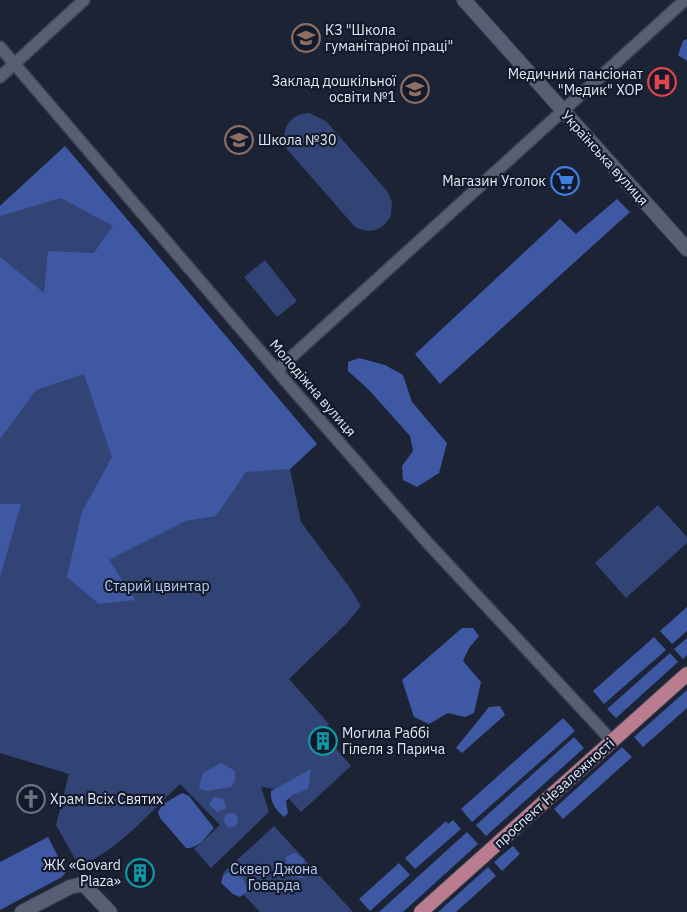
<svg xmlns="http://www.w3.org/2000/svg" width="687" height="912" viewBox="0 0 687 912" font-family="'IBM Plex Sans',sans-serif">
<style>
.green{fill:#324476}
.forest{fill:#3e58a4}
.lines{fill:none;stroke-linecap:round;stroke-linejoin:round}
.minor-casing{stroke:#3c4150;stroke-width:14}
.tertiary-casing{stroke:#3c4150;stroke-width:16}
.primary-casing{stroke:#3c4150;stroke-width:16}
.minor{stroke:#565f73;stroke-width:11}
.tertiary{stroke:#565f73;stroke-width:14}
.primary{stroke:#ba7d90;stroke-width:14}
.labels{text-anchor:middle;stroke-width:4.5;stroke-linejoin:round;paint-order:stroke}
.poi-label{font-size:14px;fill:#e3e8f4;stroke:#131a2b;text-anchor:start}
.street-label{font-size:14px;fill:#e3e8f4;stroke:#131a2b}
.park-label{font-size:14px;fill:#b8caf4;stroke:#131a2b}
</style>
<rect width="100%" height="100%" fill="#1c2335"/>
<path class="green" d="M 309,113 L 326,121 L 387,191 L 392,202 L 391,215 C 384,230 370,235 355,227 L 286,148 C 280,129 290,114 309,113 Z
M 65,146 L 317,444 L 290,469 L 301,522 L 350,588 L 361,606 L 346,624 L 289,679 L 329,724 L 310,741 L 321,753 L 332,744 L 351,766 L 301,812 L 281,790 L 261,787 L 269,812 L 211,868 L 194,849 L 220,825 L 180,784 C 149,813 118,851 79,866 L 56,825 L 69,774 L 0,753 L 0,206 Z
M 265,260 L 297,301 L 277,317 L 244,277 Z
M 658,505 L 687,537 L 687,543 L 626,598 L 595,563 Z
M 274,826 L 353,912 L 260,912 L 223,873 Z"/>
<path class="forest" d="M 687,39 L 687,61 L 678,55 L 683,41 Z
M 65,146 L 317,444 L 290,469 L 246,472 L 216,516 L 185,521 L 109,560 L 135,600 L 99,604 L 67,577 L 82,512 L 112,457 L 84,374 L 36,390 L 0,439 L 0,257 L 44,293 L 48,251 L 94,253 L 113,226 L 61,198 L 0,216 L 0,206 Z
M 617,199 L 630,212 L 440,384 L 415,354 L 560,219 L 576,234 Z
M 359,358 L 385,365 L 403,375 L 412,402 L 447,443 L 439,473 L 417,487 L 403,480 L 402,466 L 413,451 L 410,436 L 369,390 L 348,371 L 348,362 Z
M 0,504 L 21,504 L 0,577 Z
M 687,607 L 687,631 L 672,644 L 660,631 Z
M 462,628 L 473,628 L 479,636 L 469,648 L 463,661 L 481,682 L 474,713 L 465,717 L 448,713 L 429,724 L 414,717 L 402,680 Z
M 654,637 L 666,650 L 604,704 L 593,691 Z
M 687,638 L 687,655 L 683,659 L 674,649 Z
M 670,653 L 678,662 L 616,718 L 607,709 Z
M 687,690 L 687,708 L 643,747 L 634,737 Z
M 500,706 L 505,715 L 462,753 L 456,748 L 489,707 Z
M 563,718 L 575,731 L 472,822 L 461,809 Z
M 574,737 L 584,748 L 486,836 L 476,825 Z
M 622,747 L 632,757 L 563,819 L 554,809 Z
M 221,763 L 235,771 L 235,781 L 231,787 L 206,791 L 199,788 L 203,773 Z
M 311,769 L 308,789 L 292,795 L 286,801 L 288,813 L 284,817 C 276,810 270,803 271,791 Z
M 182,793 L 189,796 L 214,828 C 206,836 199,849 186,848 L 160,818 L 158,812 L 163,804 Z
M 214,797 L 224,799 L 226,808 L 217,812 L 209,804 Z
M224 820a7 7 0 1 1 14 0a7 7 0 1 1-14 0Z
M 453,820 L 461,829 L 415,869 L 405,858 L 446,821 L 448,824 Z
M 467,832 L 478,844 L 403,912 L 379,912 Z
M 48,837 L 66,872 L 62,877 L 0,910 L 0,862 Z
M 513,846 L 520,854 L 502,871 L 494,862 Z
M 294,853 L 303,858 L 307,871 L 304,878 L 293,877 L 287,872 L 286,857 Z
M 399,863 L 410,875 L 370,911 L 359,899 Z
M 488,867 L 496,876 L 456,912 L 438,912 Z
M 232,871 L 240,872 L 248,891 L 240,897 L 233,894 L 221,883 L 223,875 Z"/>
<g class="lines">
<defs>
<path id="minor" d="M 0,47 L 296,393 L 426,541 L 612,741
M 0,77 L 84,0
M 277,370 L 685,0"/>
<path id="tertiary" d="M 464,0 L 687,249
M 22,912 L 70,887 L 83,884 L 110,912"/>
<path id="primary" d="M 421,912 L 687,674"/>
</defs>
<use href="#minor" class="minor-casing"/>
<use href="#tertiary" class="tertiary-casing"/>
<use href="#primary" class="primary-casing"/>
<use href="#minor" class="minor"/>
<use href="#tertiary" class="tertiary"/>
<use href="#primary" class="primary"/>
</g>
<defs>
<symbol id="school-ring" viewBox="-11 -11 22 22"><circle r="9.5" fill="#131a2b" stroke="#8d6e63" stroke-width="1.5"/><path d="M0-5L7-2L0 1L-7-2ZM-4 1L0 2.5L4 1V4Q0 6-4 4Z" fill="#8d6e63"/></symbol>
<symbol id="hospital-ring" viewBox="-11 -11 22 22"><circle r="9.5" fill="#131a2b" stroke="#e0444e" stroke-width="1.5"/><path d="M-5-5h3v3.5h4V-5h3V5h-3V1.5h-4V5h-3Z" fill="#e0444e"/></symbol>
<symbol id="supermarket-ring" viewBox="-11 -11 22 22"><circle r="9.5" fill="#131a2b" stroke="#3f7fe0" stroke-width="1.5"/><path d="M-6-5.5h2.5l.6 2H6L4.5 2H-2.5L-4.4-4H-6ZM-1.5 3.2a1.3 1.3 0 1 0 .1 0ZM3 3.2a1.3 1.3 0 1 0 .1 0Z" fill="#3f7fe0"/></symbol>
<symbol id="building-ring" viewBox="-11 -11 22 22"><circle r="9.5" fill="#131a2b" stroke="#0f9aa8" stroke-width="1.5"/><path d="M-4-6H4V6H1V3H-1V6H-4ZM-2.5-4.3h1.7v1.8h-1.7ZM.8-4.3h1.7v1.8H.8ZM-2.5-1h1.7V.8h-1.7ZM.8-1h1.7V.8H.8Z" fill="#0f9aa8"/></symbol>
<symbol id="church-ring" viewBox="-11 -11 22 22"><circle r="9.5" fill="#131a2b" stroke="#6b7280" stroke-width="1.5"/><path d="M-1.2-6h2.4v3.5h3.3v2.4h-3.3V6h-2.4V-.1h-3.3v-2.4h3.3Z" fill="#6b7280"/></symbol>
</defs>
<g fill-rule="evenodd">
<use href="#school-ring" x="290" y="22" width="32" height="32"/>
<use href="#hospital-ring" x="646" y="66" width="32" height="32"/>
<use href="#school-ring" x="399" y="73" width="32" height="32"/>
<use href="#school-ring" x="223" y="124" width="32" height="32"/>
<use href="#supermarket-ring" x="549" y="165" width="32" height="32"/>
<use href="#building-ring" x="307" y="725" width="32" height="32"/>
<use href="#church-ring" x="15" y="783" width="32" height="32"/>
<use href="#building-ring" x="124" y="857" width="32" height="32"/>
</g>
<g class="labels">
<g class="poi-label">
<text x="325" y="35">КЗ "Школа<tspan x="325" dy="16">гуманітарної праці"</tspan></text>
<text x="643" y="79" text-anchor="end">Медичний пансіонат<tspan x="643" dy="16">"Медик" ХОР</tspan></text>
<text x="396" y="86" text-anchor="end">Заклад дошкільної<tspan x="396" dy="16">освіти №1</tspan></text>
<text x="258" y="145">Школа №30</text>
<text x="546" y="186" text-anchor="end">Магазин Уголок</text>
<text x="342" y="738">Могила Раббі<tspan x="342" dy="16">Гілеля з Парича</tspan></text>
<text x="50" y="804">Храм Всіх Святих</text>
<text x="121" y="870" text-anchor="end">ЖК «Govard<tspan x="121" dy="16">Plaza»</tspan></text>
</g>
<g class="street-label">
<text transform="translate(605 158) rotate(48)" y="5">Українська вулиця</text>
<text transform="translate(313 388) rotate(49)" y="5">Молодіжна вулиця</text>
<text transform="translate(554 793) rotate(-42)" y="5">проспект Незалежності</text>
</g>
<g class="park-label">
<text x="157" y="591">Старий цвинтар</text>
<text x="274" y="874">Сквер Джона<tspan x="274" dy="16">Говарда</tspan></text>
</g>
</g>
</svg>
